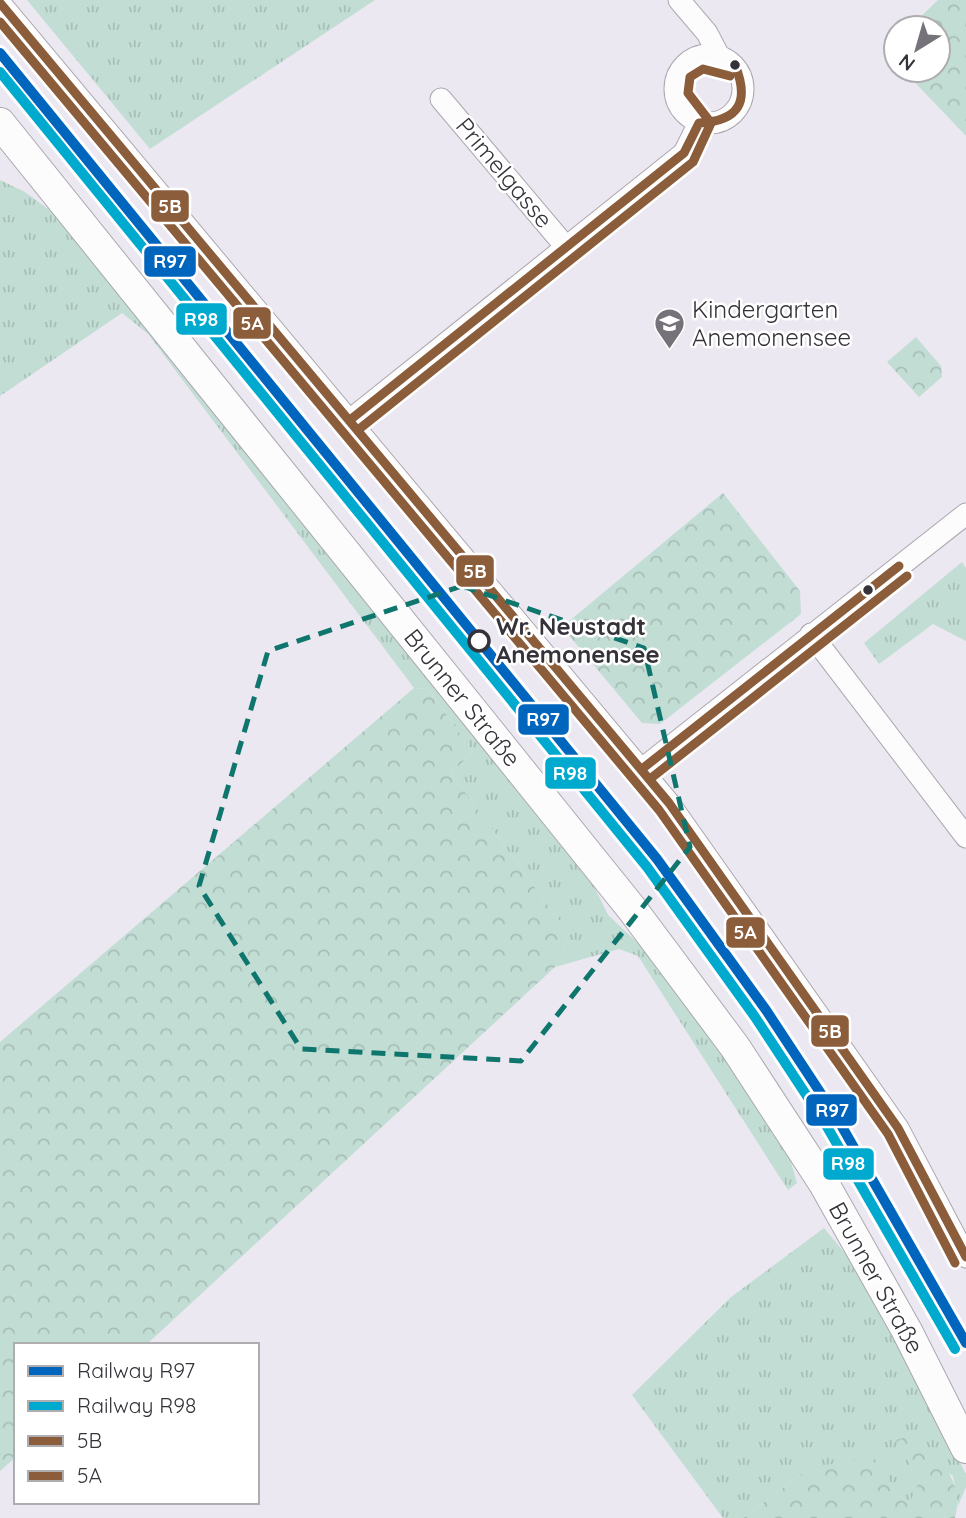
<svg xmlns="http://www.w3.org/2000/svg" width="966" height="1518" viewBox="0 0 966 1518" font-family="Quicksand,sans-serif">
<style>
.grass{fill:url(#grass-tufts)}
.forest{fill:url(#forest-crowns)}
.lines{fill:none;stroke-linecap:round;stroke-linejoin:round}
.street-casing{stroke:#aba8af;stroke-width:23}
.secondary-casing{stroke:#aba8af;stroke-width:32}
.street{stroke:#fcfcfd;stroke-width:21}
.secondary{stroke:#fcfcfd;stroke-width:30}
.bus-1-casing{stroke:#fff;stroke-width:14}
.bus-2-casing{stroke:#fff;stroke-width:14}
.bus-1{stroke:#8b5d3b;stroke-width:9}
.bus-2{stroke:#8b5d3b;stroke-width:9}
.rail-1-casing{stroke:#fff;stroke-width:16}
.rail-2-casing{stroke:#fff;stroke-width:16}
.rail-1{stroke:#0065bd;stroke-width:10}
.rail-2{stroke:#00a9ce;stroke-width:10}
.marked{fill:none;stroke:#0f766e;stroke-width:5;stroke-dasharray:14 9;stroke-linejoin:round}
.bus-dot{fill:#353239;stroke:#fff;stroke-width:2.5}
.stop-dot{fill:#fff;stroke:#353239;stroke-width:3.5}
.labels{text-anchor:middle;stroke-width:5;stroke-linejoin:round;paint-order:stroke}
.street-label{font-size:24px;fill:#353239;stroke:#fff}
.poi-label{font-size:24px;fill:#353239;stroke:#fff;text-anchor:start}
.stop-label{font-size:24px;font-weight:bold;fill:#353239;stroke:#fff;text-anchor:start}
.line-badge{stroke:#fff;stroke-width:2.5}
.badge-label{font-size:19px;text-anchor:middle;font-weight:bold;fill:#fff}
</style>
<defs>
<pattern id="grass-tufts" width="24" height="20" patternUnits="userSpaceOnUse" patternTransform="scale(1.75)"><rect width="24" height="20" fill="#c2ddd4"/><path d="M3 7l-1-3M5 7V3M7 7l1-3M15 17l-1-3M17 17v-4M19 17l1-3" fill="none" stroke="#a7beb7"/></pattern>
<pattern id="forest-crowns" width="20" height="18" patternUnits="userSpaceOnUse" patternTransform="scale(1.75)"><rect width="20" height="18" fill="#c2ddd4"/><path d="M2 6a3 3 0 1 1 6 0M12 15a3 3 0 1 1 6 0" fill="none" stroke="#a7beb7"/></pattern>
</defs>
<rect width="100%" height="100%" fill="#ece8f2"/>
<path class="grass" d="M 27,0 L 375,0 L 150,149 Z
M 0,180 L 25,192 L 63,220 L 587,872 L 608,915 L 651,955 L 786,1145 L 797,1183 L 788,1190 L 638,956 L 619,949 L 555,967 L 569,934 L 451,773 L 473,752 L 428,689 L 414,688 L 148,334 L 122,313 L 0,396 Z
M 962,562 L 966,568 L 966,641 L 933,624 L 879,664 L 864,643 Z
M 824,1228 L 859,1270 L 966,1474 L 966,1487 L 958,1506 L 953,1476 L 897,1441 L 919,1481 L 909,1505 L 808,1469 L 743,1518 L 723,1518 L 632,1395 L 731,1297 Z"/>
<path class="forest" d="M 938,0 L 966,0 L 966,136 L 903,70 L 938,70 L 938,28 L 909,28 Z
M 916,337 L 941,366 L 942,377 L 919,397 L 887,362 Z
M 723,493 L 800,591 L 801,614 L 660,724 L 642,723 L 562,627 Z
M 414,688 L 428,689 L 473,752 L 451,773 L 569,934 L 555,967 L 146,1345 L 16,1345 L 16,1457 L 0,1471 L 0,1042 Z
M 916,1434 C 939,1459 965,1481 955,1518 L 743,1518 L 808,1469 L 869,1456 L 909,1504 L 919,1481 L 896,1440 Z"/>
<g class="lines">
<defs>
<path id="street" d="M 679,0 L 707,33 L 719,56
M 0,3 L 669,803 L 898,1128 L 966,1257
M675 89a34 34 0 1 1 68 0a34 34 0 1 1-68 0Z
M 441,99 L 566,247
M 350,420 L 684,153 L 699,123
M 811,634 L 966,837
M 642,769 L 966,514"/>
<path id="secondary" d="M 0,123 L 632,909 L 735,1047 L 823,1182 L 907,1331 L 966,1448"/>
</defs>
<use href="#street" class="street-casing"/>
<use href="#secondary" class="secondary-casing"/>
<use href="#street" class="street"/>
<use href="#secondary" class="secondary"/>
<defs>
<path id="bus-1" d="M 0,3 L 669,803 L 898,1128 L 966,1257
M 350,420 L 684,153 L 699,123 C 739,121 750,102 735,65
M 642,769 L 899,566"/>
<path id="bus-2" d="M 0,22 L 659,810 L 888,1134 L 955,1263
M 358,430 L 693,162 L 711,123 L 688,93 L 690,77 L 703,69 L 730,76
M 650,779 L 907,576"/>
</defs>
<use href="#bus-1" class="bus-1-casing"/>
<use href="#bus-2" class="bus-2-casing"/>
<use href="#bus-1" class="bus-1"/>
<use href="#bus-2" class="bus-2"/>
<defs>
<path id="rail-1" d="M 0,53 L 657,859 L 766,1010 L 837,1118 L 966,1343"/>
<path id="rail-2" d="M 0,72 L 647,867 L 755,1017 L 826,1125 L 955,1349"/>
</defs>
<use href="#rail-1" class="rail-1-casing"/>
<use href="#rail-2" class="rail-2-casing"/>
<use href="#rail-1" class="rail-1"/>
<use href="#rail-2" class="rail-2"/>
</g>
<path class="marked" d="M 462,586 L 644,648 L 690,847 L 521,1061 L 301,1049 L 199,886 L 268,651 Z"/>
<defs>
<symbol id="school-pin" viewBox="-11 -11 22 30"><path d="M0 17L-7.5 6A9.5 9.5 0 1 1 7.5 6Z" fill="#75727a" stroke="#fff"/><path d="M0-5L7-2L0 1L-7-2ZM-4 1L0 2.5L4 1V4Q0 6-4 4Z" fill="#fff"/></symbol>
</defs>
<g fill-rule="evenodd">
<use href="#school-pin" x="652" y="306" width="35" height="47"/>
</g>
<g class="bus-dot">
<circle cx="735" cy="65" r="6"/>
<circle cx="868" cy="590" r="6"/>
</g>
<circle class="stop-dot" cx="479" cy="641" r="10"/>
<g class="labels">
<g class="street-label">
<text transform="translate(504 173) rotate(50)" y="8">Primelgasse</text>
<text transform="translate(462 698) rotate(51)" y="8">Brunner Straße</text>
<text transform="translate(876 1278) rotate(61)" y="8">Brunner Straße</text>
</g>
<g class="poi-label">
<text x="692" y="318">Kindergarten<tspan x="692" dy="28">Anemonensee</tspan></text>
</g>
<g class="stop-label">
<text x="496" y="635">Wr. Neustadt<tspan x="496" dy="28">Anemonensee</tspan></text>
</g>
</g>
<g class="line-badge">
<rect x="150" y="189" width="40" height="34" rx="7" fill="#8b5d3b"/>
<rect x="143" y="245" width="54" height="33" rx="7" fill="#0065bd"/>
<rect x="175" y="302" width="53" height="34" rx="7" fill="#00a9ce"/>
<rect x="232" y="306" width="40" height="34" rx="7" fill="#8b5d3b"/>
<rect x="455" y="554" width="40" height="34" rx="7" fill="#8b5d3b"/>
<rect x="517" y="703" width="53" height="33" rx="7" fill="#0065bd"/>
<rect x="544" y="756" width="53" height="34" rx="7" fill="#00a9ce"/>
<rect x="725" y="916" width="41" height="33" rx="7" fill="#8b5d3b"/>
<rect x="810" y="1014" width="40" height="34" rx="7" fill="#8b5d3b"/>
<rect x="805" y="1093" width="53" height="34" rx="7" fill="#0065bd"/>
<rect x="822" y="1147" width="53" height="34" rx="7" fill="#00a9ce"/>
</g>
<g class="badge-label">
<text x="170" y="213">5B</text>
<text x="170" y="268">R97</text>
<text x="201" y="326">R98</text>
<text x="252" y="330">5A</text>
<text x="475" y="578">5B</text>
<text x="543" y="726">R97</text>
<text x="570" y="780">R98</text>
<text x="745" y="939">5A</text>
<text x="830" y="1038">5B</text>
<text x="832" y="1117">R97</text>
<text x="848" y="1170">R98</text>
</g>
<rect x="14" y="1343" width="245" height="161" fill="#ffffff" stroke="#aeadb0" stroke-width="2"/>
<rect x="28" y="1366" width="35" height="10" fill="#0065bd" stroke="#aeadb0" stroke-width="2"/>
<text x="77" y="1378" font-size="21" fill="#353239">Railway R97</text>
<rect x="28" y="1401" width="35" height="10" fill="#00a9ce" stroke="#aeadb0" stroke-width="2"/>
<text x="77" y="1413" font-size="21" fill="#353239">Railway R98</text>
<rect x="28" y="1436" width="35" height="10" fill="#8b5d3b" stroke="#aeadb0" stroke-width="2"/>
<text x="77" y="1448" font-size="21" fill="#353239">5B</text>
<rect x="28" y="1471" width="35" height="10" fill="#8b5d3b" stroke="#aeadb0" stroke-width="2"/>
<text x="77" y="1483" font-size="21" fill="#353239">5A</text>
<g transform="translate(917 49) rotate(217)"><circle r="33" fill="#ffffff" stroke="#aeadb0" stroke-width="2"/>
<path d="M0-5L12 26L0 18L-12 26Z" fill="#75727a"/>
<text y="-10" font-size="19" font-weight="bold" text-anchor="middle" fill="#353239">N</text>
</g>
</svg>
